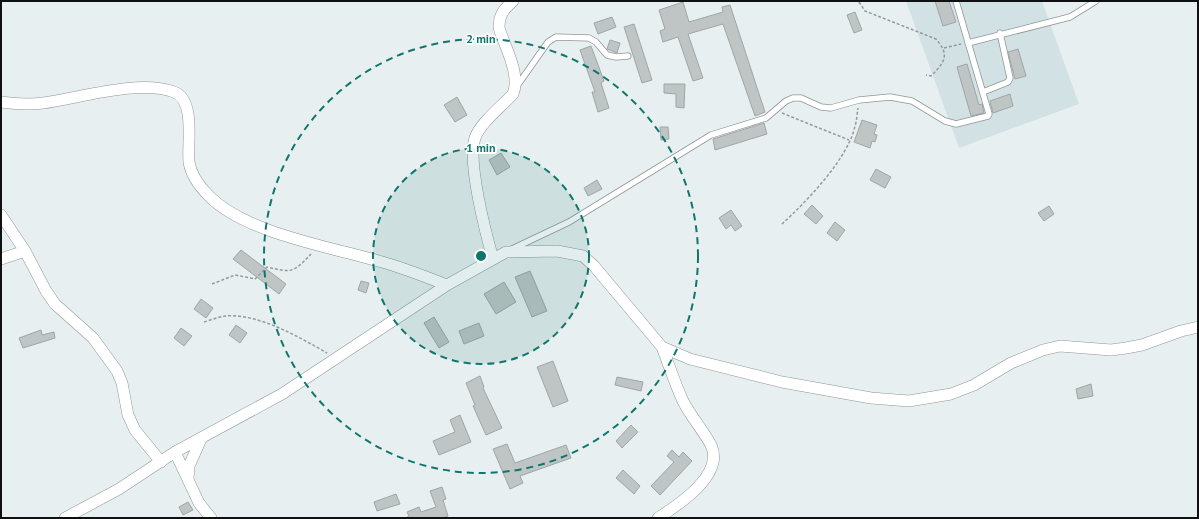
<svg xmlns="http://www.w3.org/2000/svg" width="1199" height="519" viewBox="0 0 1199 519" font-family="'PT Sans',sans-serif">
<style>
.built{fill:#d2e1e4}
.building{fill:#bec5c4;stroke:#9fa6a5}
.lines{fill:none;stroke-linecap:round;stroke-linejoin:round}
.service-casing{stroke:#8f9697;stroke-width:7}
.minor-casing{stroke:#8f9697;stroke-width:12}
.path{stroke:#94999a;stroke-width:1.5;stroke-dasharray:3 2;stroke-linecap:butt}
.service{stroke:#fff;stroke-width:5.5}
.minor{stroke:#fff;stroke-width:11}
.ring{fill:none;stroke:#0f766e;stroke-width:2;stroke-dasharray:7 5}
.centre{fill:#0f766e;stroke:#fff;stroke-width:2}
.ring-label{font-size:12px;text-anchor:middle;font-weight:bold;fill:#0f766e;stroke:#fff;stroke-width:3.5;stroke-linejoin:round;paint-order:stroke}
</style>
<rect width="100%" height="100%" fill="#e8eff0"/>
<path class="built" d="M 906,1 L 1042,1 L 1079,104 L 959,148 Z"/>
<path class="building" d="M 935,1 L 949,1 L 956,22 L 943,26 Z
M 683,2 L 689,22 L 723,12 L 722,7 L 730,5 L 765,112 L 755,116 L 723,24 L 688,34 L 703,78 L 693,81 L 678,37 L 663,42 L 660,31 L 665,29 L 659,10 Z
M 855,12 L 862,30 L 854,33 L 847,15 Z
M 612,17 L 616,27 L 598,34 L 594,23 Z
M 634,24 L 652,80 L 642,83 L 624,27 Z
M 610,40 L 620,43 L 617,53 L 607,49 Z
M 591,46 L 604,81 L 601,83 L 609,108 L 598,112 L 592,92 L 595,92 L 580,50 Z
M 1018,49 L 1026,76 L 1015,79 L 1008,52 Z
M 967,64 L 979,105 L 982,104 L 984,113 L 971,116 L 957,67 Z
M 664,84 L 685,84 L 684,108 L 676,107 L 676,94 L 664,93 Z
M 1010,94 L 1013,106 L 993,113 L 990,101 Z
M 457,97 L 467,115 L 455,122 L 444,105 Z
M 862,120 L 877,125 L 874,134 L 877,135 L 875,142 L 872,141 L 870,148 L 854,142 Z
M 764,123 L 767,134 L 715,150 L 713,139 Z
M 660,127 L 668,127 L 669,139 L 661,140 Z
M 501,153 L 510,167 L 497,175 L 489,160 Z
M 876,169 L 891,177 L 885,188 L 870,180 Z
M 597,180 L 602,189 L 588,196 L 584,188 Z
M 812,205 L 823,216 L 816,224 L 804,214 Z
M 1049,206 L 1054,214 L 1044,221 L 1038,213 Z
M 731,210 L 742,226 L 735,231 L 731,225 L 726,229 L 719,218 Z
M 835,222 L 845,230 L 837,241 L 827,233 Z
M 241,250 L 286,284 L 279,294 L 233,259 Z
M 530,271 L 547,311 L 532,317 L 515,277 Z
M 361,281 L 369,283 L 366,293 L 358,290 Z
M 504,282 L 516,302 L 496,314 L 484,294 Z
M 201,299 L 213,308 L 206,318 L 194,309 Z
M 434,317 L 449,342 L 439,348 L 424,323 Z
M 479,323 L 484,336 L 464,344 L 459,331 Z
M 236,325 L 247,333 L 240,343 L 229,335 Z
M 181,328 L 192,336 L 184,346 L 174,338 Z
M 41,330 L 42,335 L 54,332 L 55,338 L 23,348 L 19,338 Z
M 553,361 L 568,401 L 553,407 L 537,367 Z
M 480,376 L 484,387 L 483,388 L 502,428 L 486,435 L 473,406 L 475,405 L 466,383 Z
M 617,377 L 643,382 L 641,391 L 615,385 Z
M 1091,384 L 1093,396 L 1078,399 L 1076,389 Z
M 460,415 L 471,442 L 439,455 L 433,441 L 455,432 L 450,420 Z
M 631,425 L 638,432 L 622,448 L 616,441 Z
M 507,444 L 515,463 L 566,445 L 571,458 L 520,476 L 523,483 L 510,489 L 493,449 Z
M 672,450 L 679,457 L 683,452 L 692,461 L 660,495 L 651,486 L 674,462 L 667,456 Z
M 623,470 L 640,486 L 634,494 L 616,478 Z
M 442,487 L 446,499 L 443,500 L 448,516 L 443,518 L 406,518 L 409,516 L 407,512 L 419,507 L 421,512 L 436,507 L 430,491 Z
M 396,494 L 400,504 L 377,511 L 374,502 Z
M 188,502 L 193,510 L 183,515 L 179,507 Z"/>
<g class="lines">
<defs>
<path id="service" d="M 968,43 L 1070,17 L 1096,1
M 517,86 L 548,42 L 556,37 L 589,38 L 596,42 L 607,55 L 616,57 L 628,56
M 983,92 L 1008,82 L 1010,78 L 1000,33
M 512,249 L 569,222 L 711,135 L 766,118 L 786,101 L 793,98 L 801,98 L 821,107 L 831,108 L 859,100 L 890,97 L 912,101 L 945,121 L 956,124 L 988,116 L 989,114 L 956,1"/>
<path id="minor" d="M 1,102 C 15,104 29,105 43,103 C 80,98 139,79 174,92 C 196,100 187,145 189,162 C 191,175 200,187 209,196 C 245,233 331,247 382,262 C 404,268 426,277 447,285
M 1,215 L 25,251 L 46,291 L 55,304 L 93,338 L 117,371 L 122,383 L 128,415 L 135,430 L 161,462
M 1,259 L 25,251
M 493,259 C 486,234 467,162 475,138 C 480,123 502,106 513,94 C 521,75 505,47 499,28 C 499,15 503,10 513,1
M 175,452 L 199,503 L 211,518
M 188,479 L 189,466 L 201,439
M 65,518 L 119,489 L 175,452 L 282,394 L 447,285 L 506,252 L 557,251 L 583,256 L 594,266 L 662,347 L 690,359 L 782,382 L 871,398 L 909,401 L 951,394 L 974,385 L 1011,363 L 1043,350 L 1060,346 L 1111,350 L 1126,348 L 1142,345 L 1181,331 L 1198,327
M 658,518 C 678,505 725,475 711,445 C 703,430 691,417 683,401 C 675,384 669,365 662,347"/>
</defs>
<use href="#service" class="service-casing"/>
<use href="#minor" class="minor-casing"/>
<path class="path" d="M 859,2 L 865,11 L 936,39 C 950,55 945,62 931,76 L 926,75
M 944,48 L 961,44
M 782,113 L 849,140
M 782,224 C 806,202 848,159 855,126 C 857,120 857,114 858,108
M 212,284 L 235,275 L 255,279 L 267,267 C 292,273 293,273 311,254
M 204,322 C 211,320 218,317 225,316 C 258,313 299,337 327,353"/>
<use href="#service" class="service"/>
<use href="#minor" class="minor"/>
</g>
<circle cx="481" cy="256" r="108" fill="#0f766e" fill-opacity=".12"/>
<g class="ring">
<circle cx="481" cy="256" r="108"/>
<circle cx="481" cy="256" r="217"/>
</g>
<circle cx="481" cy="256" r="6" class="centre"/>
<g class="ring-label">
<text x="481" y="43">2 min</text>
<text x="481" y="152">1 min</text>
</g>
<rect width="1199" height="519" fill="none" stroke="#0e1011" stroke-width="4"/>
</svg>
